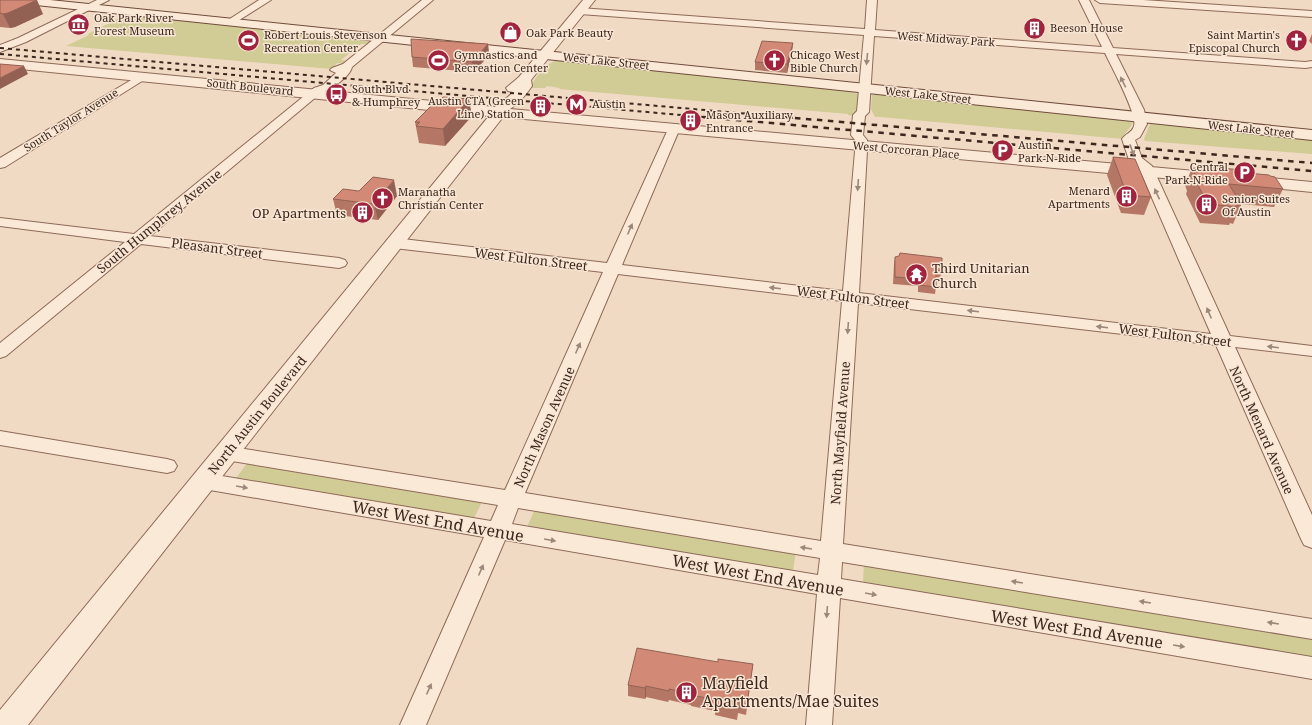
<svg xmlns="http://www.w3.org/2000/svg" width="1312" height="725" viewBox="0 0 1312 725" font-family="'Noto Serif',serif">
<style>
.green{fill:#d1cb96}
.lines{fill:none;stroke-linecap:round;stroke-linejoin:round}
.minor-casing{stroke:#8d6a58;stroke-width:2}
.tertiary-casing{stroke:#8d6a58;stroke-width:2}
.secondary-casing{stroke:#6f4b3b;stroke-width:2}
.minor{fill:#fbe9d7;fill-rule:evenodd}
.tertiary{fill:#fbe9d7;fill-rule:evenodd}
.secondary{fill:#fbe9d7;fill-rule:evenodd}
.rail-far1{stroke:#3c261d;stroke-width:2;stroke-dasharray:4 4;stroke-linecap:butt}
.rail{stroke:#3c261d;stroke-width:2.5;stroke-dasharray:5.5 5.5;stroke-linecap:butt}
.wall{fill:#b57765}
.shaded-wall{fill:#936153}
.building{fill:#d28a76;stroke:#936153}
.oneway{fill:#9c887a}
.labels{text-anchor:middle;stroke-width:3;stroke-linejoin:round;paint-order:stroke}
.far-poi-label{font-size:11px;fill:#3c261d;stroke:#f8e6d4;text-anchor:start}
.far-street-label{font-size:11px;fill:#3c261d;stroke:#f8e6d4}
.poi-label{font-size:13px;fill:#3c261d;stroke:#f8e6d4;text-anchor:end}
.street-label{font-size:13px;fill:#3c261d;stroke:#f8e6d4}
.near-street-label{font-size:16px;fill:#3c261d;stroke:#f8e6d4}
.near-poi-label{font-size:16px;fill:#3c261d;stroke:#f8e6d4;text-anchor:start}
</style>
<rect width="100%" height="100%" fill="#f1dac3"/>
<path class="green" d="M 125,15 L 241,26 L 370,41 L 366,44 L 361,44 L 341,60 L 347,61 L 344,63 L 337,63 L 335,66 L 339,66 L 332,69 L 66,46 L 89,35 L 88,34 Z
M 559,60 L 847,91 L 858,94 L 857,108 L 854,116 L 848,115 L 848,114 L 559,89 L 560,88 L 547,86 L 545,88 L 529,88 C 537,77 545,62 559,60 Z
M 876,94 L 1127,120 L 1133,123 L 1125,134 L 1123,139 L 880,117 L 875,117 L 871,109 L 872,95 Z
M 1155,123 L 1312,140 L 1312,154 L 1145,141 L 1144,139 L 1150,124 Z
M 248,462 L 483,500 L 474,518 L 236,478 Z
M 535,509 L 796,551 L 793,571 L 527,527 Z
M 864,562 L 1312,635 L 1312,657 L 863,583 Z"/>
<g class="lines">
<defs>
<path id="minor" d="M 97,0 L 109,0 L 26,42 L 0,52 L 0,45 L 18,38 Z
M 259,0 L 271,0 L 233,24 L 230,25 L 225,22 Z
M 422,0 L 433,0 L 352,67 C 350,77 331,89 322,92 L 150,236 L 339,258 L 345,260 L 347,263 L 345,266 L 339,268 L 141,244 L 6,356 L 0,358 L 0,343 L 125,242 L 0,226 L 0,218 L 134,234 L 314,88 L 323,85 L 336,73 L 330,70 L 332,68 L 343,64 Z
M 867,0 L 877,0 L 875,30 L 1102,47 L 1079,0 L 1089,0 L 1113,48 L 1305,62 L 1312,61 L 1312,67 L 1305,68 L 1116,54 L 1144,110 L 1147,124 L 1140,137 L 1135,140 L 1142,158 L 1152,166 L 1230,336 L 1312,346 L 1312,356 L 1235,347 L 1312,515 L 1312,548 L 1304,545 L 1301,539 L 1216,345 L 858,303 L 843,544 L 1312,619 L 1312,639 L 842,562 L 841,579 L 1312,657 L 1312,679 L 840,598 L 832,725 L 806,725 L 817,594 L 505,540 L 426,725 L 400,725 L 484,537 L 204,489 L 197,486 L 194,481 L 197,476 L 204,473 L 491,521 L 498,505 L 226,460 L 219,458 L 216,453 L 219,448 L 226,446 L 505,490 L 603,272 L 394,248 L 389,246 L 386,243 L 389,240 L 394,238 L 607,263 L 670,125 L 678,125 L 680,128 L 622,265 L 843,291 L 855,151 L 855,140 L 851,135 L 853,115 L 857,111 L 864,35 L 580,14 L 575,11 L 580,8 L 865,29 ZM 874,36 L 1105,53 C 1111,66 1138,115 1134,126 C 1132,133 1126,133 1122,139 L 1129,160 L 1139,168 L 1211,334 L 859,293 L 867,151 L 867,140 L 863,135 L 865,116 L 869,112 ZM 618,274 L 842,301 L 821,541 L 525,493 ZM 518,508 L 820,558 L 818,575 L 512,524 Z
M 1095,0 L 1143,0 L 1312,11 L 1312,17 L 1100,3 Z
M 143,73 L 149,76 L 147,78 L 5,167 L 0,168 L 0,158 Z
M 0,431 L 167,459 L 174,461 L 177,466 L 174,471 L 167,473 L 0,445 Z"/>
<path id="tertiary" d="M 583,0 L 595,0 L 531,80 L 532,86 C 526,95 519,103 510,109 L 1217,173 L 1223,174 L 1225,178 L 1223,182 L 1217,183 L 503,117 L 28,725 L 0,725 L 0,710 L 489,116 L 0,67 L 0,59 L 495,107 C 501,101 507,99 513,92 L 508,91 L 506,88 L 519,77 Z
M 1249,176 L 1312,182 L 1312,192 L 1243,185 L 1241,181 L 1243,177 Z"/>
<path id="secondary" d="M 11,0 L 50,0 L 1312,130 L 1312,140 L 17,3 L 13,2 Z"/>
</defs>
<use href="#minor" class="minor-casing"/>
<use href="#tertiary" class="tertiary-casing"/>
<use href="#secondary" class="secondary-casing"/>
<use href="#minor" class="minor"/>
<use href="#tertiary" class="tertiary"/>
<use href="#secondary" class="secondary"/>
<path class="rail-far1" d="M 0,48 L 795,118
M 0,54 L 714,118"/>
<path class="rail" d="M 703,117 L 1312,171
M 784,117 L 1312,163"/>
</g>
<path class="wall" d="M 0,0 L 43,14 L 15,27 L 10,28 L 0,27 Z
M 1312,34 L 1312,44 L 1309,41 Z
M 793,43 L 792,51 L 787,73 L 755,70 L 755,62 Z
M 488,44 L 489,55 L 474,72 L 413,67 L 412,57 Z
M 472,116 L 445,146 L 419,143 L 415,122 Z
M 1113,157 L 1151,197 L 1144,215 L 1121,213 L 1107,175 Z
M 1203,167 L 1270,176 L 1283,189 L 1274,207 L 1240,204 L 1241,205 L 1233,224 L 1230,223 L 1229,225 L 1200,223 L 1186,194 L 1187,191 L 1185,185 L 1192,168 L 1202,169 Z
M 397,196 L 378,220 L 337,215 L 333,199 Z
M 895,257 L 942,271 L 940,278 L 936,277 L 936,287 L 935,294 L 918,292 L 918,286 L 893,284 L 894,264 Z
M 718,662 L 753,664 L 746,715 L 738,713 L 737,720 L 715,715 L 715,711 L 691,706 L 691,705 L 669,700 L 668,702 L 646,697 L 645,699 L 628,696 L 628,685 Z"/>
<path class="shaded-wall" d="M 37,0 L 43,14 L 15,27 L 10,28 L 3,14 Z
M 793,43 L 792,51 L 787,73 L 787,64 Z
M 488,44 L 489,55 L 474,72 L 472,62 Z
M 24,66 L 28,74 L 0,89 L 0,78 Z
M 469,99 L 472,116 L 445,146 L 443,129 Z
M 394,180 L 397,196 L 378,220 L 374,204 Z
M 646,686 L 646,697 L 645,699 L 645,688 Z"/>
<path class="building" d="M 0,0 L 37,0 L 8,13 L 3,14 L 0,13 Z
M 411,39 L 488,44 L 472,62 L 412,57 Z
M 762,41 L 793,43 L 787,64 L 755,62 Z
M 0,64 L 24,66 L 0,78 Z
M 443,97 L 469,99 L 443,129 L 416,126 L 420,122 L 415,122 L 437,100 L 440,100 Z
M 1113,157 L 1135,159 L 1151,197 L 1127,195 Z
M 1203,167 L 1246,170 L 1247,173 L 1269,175 L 1270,176 L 1275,177 L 1283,189 L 1229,184 L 1241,205 L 1236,205 L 1237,207 L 1208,204 L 1193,176 L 1196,176 L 1192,168 L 1204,169 Z
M 373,177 L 394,180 L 374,204 L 333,199 L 343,189 L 359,191 Z
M 900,253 L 942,258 L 942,271 L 936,270 L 936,287 L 919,285 L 919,279 L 895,277 L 895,257 L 899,256 Z
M 637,648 L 718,662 L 718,659 L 753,664 L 747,704 L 739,702 L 739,709 L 716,704 L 716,700 L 692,695 L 692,694 L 669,689 L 669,691 L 646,686 L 645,688 L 628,685 Z"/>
<defs><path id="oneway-solid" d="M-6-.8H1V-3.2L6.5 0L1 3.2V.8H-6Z"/></defs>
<g class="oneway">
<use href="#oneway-solid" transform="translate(867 59) rotate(95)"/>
<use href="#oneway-solid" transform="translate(1123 82) rotate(-117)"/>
<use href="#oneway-solid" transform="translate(1132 150) rotate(70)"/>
<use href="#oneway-solid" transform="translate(858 185) rotate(94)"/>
<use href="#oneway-solid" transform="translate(1157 194) rotate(-115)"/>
<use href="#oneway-solid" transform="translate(630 229) rotate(-66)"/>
<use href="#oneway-solid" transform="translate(775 288) rotate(-173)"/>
<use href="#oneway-solid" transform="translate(973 311) rotate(-173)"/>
<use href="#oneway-solid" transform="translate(1209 313) rotate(-113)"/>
<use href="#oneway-solid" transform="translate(1102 327) rotate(-173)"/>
<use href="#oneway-solid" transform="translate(848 328) rotate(94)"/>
<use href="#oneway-solid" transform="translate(1273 347) rotate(-173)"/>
<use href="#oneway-solid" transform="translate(578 348) rotate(-66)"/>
<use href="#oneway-solid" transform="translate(242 487) rotate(10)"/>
<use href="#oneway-solid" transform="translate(550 540) rotate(10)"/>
<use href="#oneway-solid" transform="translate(806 548) rotate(-171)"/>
<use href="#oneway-solid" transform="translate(481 570) rotate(-66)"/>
<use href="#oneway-solid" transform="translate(1017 582) rotate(-171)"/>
<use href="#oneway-solid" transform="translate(871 594) rotate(10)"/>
<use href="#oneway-solid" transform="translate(1145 602) rotate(-171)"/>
<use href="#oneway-solid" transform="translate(827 612) rotate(94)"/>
<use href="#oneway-solid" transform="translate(1273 623) rotate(-171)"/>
<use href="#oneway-solid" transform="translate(1179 646) rotate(9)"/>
<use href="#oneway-solid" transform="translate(429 689) rotate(-66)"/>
</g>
<defs>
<symbol id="museum-disc" viewBox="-11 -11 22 22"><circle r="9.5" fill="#a1243e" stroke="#f8e6d4"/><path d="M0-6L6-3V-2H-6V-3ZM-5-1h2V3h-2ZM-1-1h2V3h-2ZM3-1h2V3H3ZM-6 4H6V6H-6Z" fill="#fff"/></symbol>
<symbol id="building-disc" viewBox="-11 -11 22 22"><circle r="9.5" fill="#a1243e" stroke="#f8e6d4"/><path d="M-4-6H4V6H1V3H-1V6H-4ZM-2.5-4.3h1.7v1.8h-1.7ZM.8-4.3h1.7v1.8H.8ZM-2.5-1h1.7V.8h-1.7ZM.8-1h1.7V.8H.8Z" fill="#fff"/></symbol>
<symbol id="shop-disc" viewBox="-11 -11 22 22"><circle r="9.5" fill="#a1243e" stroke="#f8e6d4"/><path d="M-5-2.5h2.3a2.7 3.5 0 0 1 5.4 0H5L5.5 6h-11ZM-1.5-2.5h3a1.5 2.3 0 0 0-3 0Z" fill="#fff"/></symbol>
<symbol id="stadium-disc" viewBox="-11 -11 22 22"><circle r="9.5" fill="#a1243e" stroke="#f8e6d4"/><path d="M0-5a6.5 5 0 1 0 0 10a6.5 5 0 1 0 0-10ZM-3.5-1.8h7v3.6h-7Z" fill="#fff"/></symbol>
<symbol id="church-disc" viewBox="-11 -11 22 22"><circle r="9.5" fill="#a1243e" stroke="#f8e6d4"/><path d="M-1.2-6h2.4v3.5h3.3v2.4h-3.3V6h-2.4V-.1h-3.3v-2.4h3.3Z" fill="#fff"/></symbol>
<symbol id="bus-disc" viewBox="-11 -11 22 22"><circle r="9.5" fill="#a1243e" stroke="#f8e6d4"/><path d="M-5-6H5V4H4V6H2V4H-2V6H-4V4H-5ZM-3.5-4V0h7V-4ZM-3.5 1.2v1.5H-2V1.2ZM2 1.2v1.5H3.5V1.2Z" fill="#fff"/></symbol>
<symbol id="metro-disc" viewBox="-11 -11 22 22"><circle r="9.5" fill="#a1243e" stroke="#f8e6d4"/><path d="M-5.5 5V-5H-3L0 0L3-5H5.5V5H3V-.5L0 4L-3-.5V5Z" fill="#fff"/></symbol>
<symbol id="parking-disc" viewBox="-11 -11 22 22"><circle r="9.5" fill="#a1243e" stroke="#f8e6d4"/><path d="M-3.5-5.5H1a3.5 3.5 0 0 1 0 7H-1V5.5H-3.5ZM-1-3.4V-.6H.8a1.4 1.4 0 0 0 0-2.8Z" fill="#fff"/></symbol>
<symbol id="temple-disc" viewBox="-11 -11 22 22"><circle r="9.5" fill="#a1243e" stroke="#f8e6d4"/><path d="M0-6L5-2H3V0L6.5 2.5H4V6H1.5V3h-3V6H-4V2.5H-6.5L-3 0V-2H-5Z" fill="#fff"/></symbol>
</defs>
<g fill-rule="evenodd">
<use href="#museum-disc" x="66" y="12" width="25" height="25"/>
<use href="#building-disc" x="1022" y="16" width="25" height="25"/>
<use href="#shop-disc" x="498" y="20" width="25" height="25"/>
<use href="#stadium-disc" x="236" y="28" width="25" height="25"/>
<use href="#church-disc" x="1284" y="28" width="25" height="25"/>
<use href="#stadium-disc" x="426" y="48" width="25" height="25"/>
<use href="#church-disc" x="762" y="48" width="25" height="25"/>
<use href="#bus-disc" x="324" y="82" width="25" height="25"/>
<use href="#metro-disc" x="564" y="92" width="25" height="25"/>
<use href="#building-disc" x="528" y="94" width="25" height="25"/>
<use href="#building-disc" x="678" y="108" width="25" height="25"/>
<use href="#parking-disc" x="990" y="138" width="25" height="25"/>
<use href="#parking-disc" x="1232" y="160" width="25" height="25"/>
<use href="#building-disc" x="1114" y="184" width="25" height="25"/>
<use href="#church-disc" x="370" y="186" width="25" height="25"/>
<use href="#building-disc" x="1194" y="192" width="25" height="25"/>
<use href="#building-disc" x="350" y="200" width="25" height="25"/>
<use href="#temple-disc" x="904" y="262" width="25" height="25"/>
<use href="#building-disc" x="674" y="680" width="25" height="25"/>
</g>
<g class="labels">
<g class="far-poi-label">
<text x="94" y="22">Oak Park River<tspan x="94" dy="13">Forest Museum</tspan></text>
<text x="1050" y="32">Beeson House</text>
<text x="526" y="37">Oak Park Beauty</text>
<text x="264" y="39">Robert Louis Stevenson<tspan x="264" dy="13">Recreation Center</tspan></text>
<text x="1280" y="39" text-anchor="end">Saint Martin's<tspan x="1280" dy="13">Episcopal Church</tspan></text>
<text x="454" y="59">Gymnastics and<tspan x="454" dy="13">Recreation Center</tspan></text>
<text x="790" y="59">Chicago West<tspan x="790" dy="13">Bible Church</tspan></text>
<text x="352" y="93">South Blvd<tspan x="352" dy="13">&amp; Humphrey</tspan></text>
<text x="524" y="105" text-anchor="end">Austin CTA (Green<tspan x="524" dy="13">Line) Station</tspan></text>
<text x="592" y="108">Austin</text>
<text x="706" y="119">Mason Auxiliary<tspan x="706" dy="13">Entrance</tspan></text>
<text x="1018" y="149">Austin<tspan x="1018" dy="13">Park-N-Ride</tspan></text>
<text x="1228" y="171" text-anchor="end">Central<tspan x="1228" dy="13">Park-N-Ride</tspan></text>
<text x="1110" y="195" text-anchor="end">Menard<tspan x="1110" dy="13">Apartments</tspan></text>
<text x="398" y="196">Maranatha<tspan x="398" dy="13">Christian Center</tspan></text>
<text x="1222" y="203">Senior Suites<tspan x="1222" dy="13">Of Austin</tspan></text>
</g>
<g class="far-street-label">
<text transform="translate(946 39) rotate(4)" y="4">West Midway Park</text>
<text transform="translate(606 61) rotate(6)" y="4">West Lake Street</text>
<text transform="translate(250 87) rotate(6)" y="4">South Boulevard</text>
<text transform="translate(928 95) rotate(6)" y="4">West Lake Street</text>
<text transform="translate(71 120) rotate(-32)" y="4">South Taylor Avenue</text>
<text transform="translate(1251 129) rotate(6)" y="4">West Lake Street</text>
<text transform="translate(906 150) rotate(5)" y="4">West Corcoran Place</text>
</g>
<g class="poi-label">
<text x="346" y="218">OP Apartments</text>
<text x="932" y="273" text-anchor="start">Third Unitarian<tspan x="932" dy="15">Church</tspan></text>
</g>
<g class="street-label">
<text transform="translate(159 221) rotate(-39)" y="5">South Humphrey Avenue</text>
<text transform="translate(217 248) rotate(7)" y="5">Pleasant Street</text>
<text transform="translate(531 259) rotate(7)" y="5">West Fulton Street</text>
<text transform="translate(853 297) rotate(7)" y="5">West Fulton Street</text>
<text transform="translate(1175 335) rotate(7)" y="5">West Fulton Street</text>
<text transform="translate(257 415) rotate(-51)" y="5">North Austin Boulevard</text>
<text transform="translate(544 427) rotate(-66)" y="5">North Mason Avenue</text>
<text transform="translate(1262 430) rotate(66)" y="5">North Menard Avenue</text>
<text transform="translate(840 433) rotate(-86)" y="5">North Mayfield Avenue</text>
</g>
<g class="near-street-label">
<text transform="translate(438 521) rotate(10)" y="6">West West End Avenue</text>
<text transform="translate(758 575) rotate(10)" y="6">West West End Avenue</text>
<text transform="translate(1077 629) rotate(9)" y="6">West West End Avenue</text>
</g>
<g class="near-poi-label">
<text x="702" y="689">Mayfield<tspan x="702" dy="18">Apartments/Mae Suites</tspan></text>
</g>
</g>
</svg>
